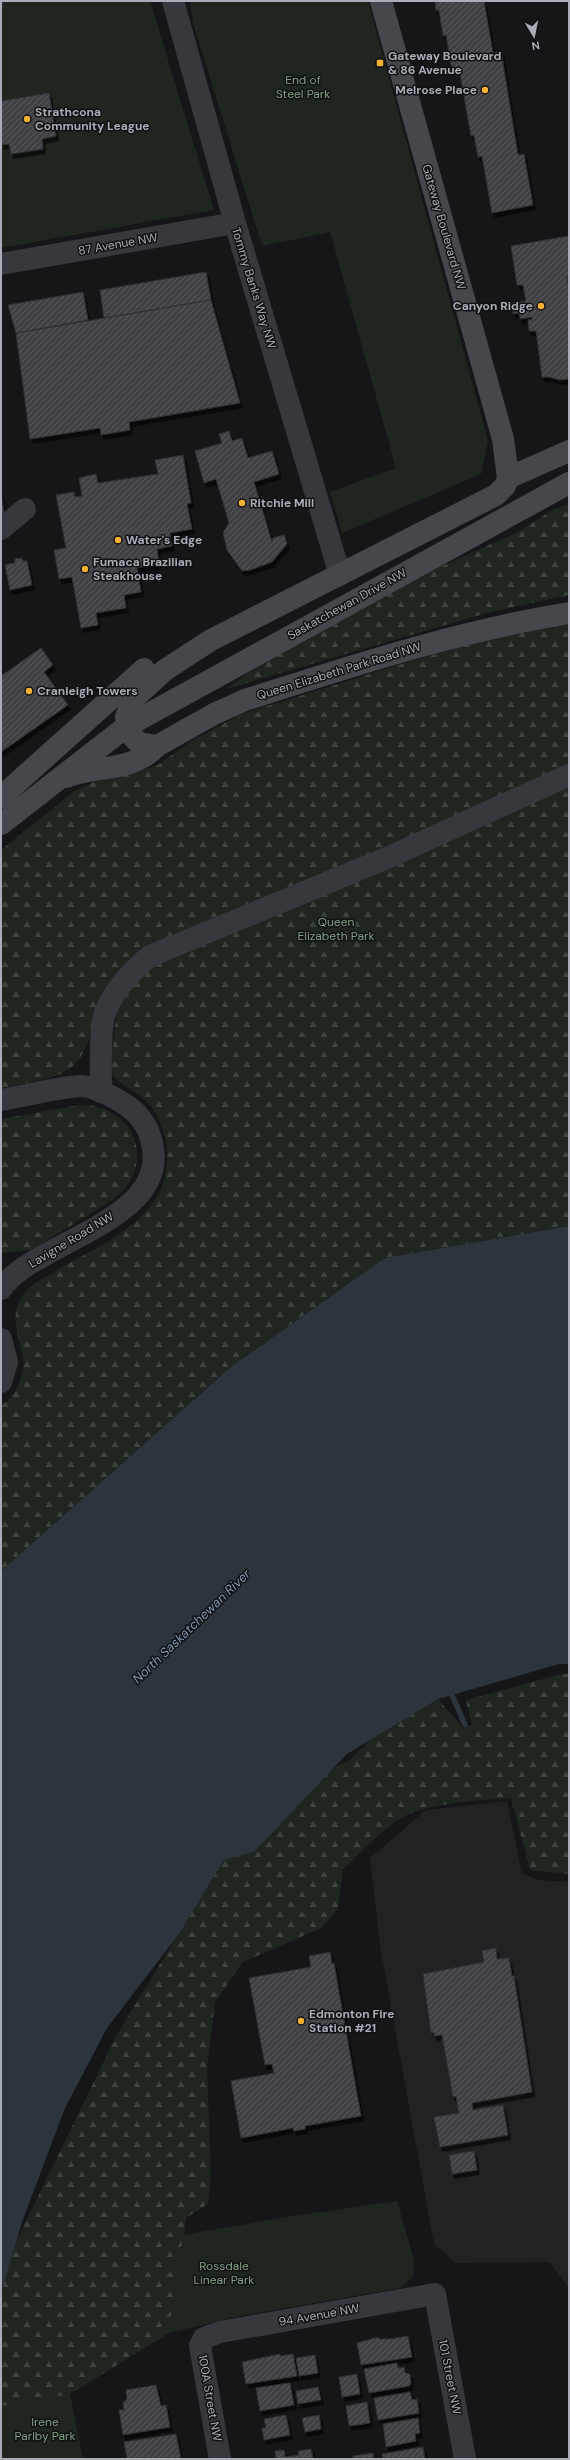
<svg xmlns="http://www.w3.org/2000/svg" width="570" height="2460" viewBox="0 0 570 2460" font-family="'DM Sans',sans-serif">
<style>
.built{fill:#222225}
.forest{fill:url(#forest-firs)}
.green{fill:#1e261f}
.water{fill:#2c353c}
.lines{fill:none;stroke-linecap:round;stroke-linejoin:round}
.stream{stroke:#2c353c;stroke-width:5.5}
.building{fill:url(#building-hatch);stroke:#303034;filter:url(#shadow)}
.minor{stroke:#37383d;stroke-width:22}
.secondary{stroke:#45474d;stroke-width:22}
.poi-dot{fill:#f2b134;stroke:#111113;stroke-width:1.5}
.labels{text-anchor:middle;stroke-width:3;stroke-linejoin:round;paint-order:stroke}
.poi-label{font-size:12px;font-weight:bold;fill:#a8adb8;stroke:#111113;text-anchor:start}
.park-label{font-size:12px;fill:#7fa381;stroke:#111113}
.street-label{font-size:12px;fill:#a8adb8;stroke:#111113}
.water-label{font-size:13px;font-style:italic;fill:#7f9bb3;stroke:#111113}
</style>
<defs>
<pattern id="forest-firs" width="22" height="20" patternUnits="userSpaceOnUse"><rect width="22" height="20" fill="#1e261f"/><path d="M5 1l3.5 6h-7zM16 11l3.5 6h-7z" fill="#3c433d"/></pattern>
<pattern id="building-hatch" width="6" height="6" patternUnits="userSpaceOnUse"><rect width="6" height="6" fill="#404145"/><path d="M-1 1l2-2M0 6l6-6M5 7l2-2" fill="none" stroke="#595a5e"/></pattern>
<filter id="shadow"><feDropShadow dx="2.5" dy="4.5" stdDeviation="0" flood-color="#0009"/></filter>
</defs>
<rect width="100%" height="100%" fill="#161618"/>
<path class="built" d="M 507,1801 L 522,1874 L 539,1880 L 569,1882 L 569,2288 L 549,2262 L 456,2263 L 434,2244 L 380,1946 L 370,1858 L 426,1810 Z"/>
<path class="forest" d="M 569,504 L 569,595 L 487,613 L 226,689 L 268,659 L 433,570 L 516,533 L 554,509 Z
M 569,620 L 569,1226 L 385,1258 L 232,1366 L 1,1571 L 1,1405 C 16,1398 25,1374 23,1358 C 19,1336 9,1317 22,1296 C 30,1284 44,1278 56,1271 C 99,1245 165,1220 167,1162 C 168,1142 163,1124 152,1108 C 141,1092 121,1087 110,1073 L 117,1008 L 103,996 C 79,1074 82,1073 1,1088 L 1,850 L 76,790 L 96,781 L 156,766 L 193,740 L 242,714 L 411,661 L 543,624 Z
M 79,1105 C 137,1104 159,1167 111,1201 L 31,1250 L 1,1253 L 1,1119 Z
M 561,1674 L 569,1674 L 569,1874 L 530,1870 L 511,1798 C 478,1801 422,1802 395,1822 C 376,1835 360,1854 343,1869 L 338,1909 L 321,1928 L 243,1962 L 215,2002 L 207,2068 L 211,2177 L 208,2204 L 186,2218 L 169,2333 L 70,2394 L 65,2459 L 1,2459 L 1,2293 L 16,2242 L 116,2036 L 224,1860 L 254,1852 L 305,1793 L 332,1769 L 350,1760 L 371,1739 L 438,1699 L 464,1729 L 472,1725 L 466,1700 Z"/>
<path class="green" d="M 1,1 L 150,1 L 214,210 L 1,248 Z
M 190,1 L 368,1 L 488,441 L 481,474 L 342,533 L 330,492 L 396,468 L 330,232 L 262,246 L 193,23 Z
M 397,2201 L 414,2260 L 413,2277 L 400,2288 L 240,2316 L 169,2333 L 183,2235 L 293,2216 Z
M 70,2394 L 83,2459 L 1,2459 L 1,2406 Z"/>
<path class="water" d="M 569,1226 L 569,1664 L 559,1664 L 438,1699 L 347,1754 L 254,1852 L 224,1860 L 179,1934 L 107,2028 L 65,2108 L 23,2219 L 1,2293 L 1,1571 L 232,1366 L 385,1258 Z"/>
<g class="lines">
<path class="stream" d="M 452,1695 L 465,1725"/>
</g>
<path class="building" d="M 435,1 L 484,1 L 493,53 L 501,51 L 518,155 L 524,154 L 533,205 L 492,213 L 482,156 L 478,157 L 474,135 L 471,136 L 459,68 L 452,70 L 446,35 L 443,36 L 439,10 L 436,10 Z
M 49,93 L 56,136 L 42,139 L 43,149 L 11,154 L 9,144 L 1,145 L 1,101 Z
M 569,236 L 569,277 L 567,277 L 569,290 L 569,379 L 559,380 L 549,377 L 542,377 L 536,331 L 529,331 L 528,320 L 532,320 L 532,317 L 520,319 L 519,313 L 513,314 L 512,303 L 526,301 L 523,285 L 517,285 L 511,246 Z
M 206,272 L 211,300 L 104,318 L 100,290 Z
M 83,292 L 88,320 L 16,333 L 8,305 Z
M 211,300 L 240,403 L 129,422 L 130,430 L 101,435 L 100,428 L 30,439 L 16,333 Z
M 229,431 L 232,441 L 242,438 L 248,458 L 272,451 L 279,474 L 254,482 L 272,542 L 273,538 L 284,535 L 287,544 L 272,562 L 250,570 L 242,571 L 227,550 L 223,533 L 229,523 L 216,479 L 204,483 L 195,451 L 222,443 L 219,434 Z
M 183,455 L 191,503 L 187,504 L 192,529 L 170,533 L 172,546 L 157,549 L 159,564 L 137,568 L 141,592 L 124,595 L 126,608 L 96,613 L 98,625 L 81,628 L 72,577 L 59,579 L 54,550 L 66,548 L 56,495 L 74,492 L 75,497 L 82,496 L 79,478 L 96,474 L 98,483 L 158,474 L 155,460 Z
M 1,493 L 4,512 L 1,513 Z
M 22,558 L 22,561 L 27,561 L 32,585 L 10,590 L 5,565 L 15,563 L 15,559 Z
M 41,648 L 53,665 L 44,672 L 68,705 L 1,752 L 1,676 Z
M 496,1948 L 497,1959 L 509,1958 L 512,1976 L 514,1976 L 532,2092 L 472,2103 L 473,2110 L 503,2105 L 508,2135 L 440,2147 L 434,2117 L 459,2113 L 456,2096 L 453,2097 L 442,2035 L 434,2036 L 434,2032 L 431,2033 L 423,1974 L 484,1962 L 482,1951 Z
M 330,1952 L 332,1964 L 334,1963 L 361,2116 L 305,2126 L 305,2129 L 294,2131 L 293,2128 L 241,2138 L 231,2081 L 274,2073 L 272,2064 L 265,2065 L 249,1978 L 311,1967 L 309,1956 Z
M 474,2151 L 477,2170 L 452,2174 L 449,2155 Z
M 408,2336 L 412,2357 L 361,2365 L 357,2343 L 378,2337 L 379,2339 L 390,2339 Z
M 280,2354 L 280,2356 L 293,2354 L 297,2376 L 246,2384 L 242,2362 Z
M 315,2355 L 318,2373 L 299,2376 L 296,2358 Z
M 397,2363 L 398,2368 L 404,2367 L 405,2373 L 410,2374 L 411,2384 L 409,2386 L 369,2393 L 364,2369 Z
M 357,2374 L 360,2394 L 342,2397 L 339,2377 Z
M 290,2383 L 294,2405 L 260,2411 L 256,2388 Z
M 156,2385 L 161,2406 L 166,2405 L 170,2427 L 123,2435 L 119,2410 L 124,2410 L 123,2403 L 127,2399 L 126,2390 Z
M 318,2387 L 321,2400 L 298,2404 L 296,2391 Z
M 410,2392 L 412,2400 L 417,2399 L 419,2413 L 378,2420 L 374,2398 Z
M 367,2402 L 370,2423 L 349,2426 L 346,2406 Z
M 286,2415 L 290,2435 L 264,2440 L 262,2428 L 266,2428 L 264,2419 Z
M 319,2415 L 321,2429 L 305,2432 L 302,2418 Z
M 418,2418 L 420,2433 L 415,2434 L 416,2441 L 386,2447 L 383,2424 Z
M 176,2434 L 181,2459 L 127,2459 L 124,2442 Z
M 423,2447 L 425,2459 L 383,2459 L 382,2454 Z
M 311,2449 L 313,2459 L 271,2459 L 276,2458 L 275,2451 L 284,2450 L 285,2457 L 299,2455 L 298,2451 Z
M 373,2453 L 374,2459 L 353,2459 L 353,2456 Z"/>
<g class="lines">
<path class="minor" d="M 173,1 L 235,223 L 340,575
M 1,264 L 235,223
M 1,529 L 25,509
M 101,1092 C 101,1074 99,1025 106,1010 C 115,989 133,970 150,956 L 387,858 L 569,775
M 1,1100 C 25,1096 58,1087 82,1086 C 95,1086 126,1103 136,1113 C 145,1122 151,1135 153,1148 C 165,1222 33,1242 1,1289
M 1,1339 L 7,1362 L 1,1382
M 220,2459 L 200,2346 L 204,2338 L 220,2332 L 435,2294 L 465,2459"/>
<path class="secondary" d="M 381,1 L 503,439 L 508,478
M 569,451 L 508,478 L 505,486 L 496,495 L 211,640 L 165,670 L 134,698 L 126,717 L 127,726 L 132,736 L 139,743 L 157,746 L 214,714 L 245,700 C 352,666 458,631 569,613
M 66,777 C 97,765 133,772 157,746
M 1,797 L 144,669
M 1,824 L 127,726 L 569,483"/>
</g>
<g class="poi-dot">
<rect x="376" y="59" width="8" height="8" rx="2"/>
<circle cx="485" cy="90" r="4"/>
<circle cx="27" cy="119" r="4"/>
<circle cx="541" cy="306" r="4"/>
<circle cx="242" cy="503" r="4"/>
<circle cx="118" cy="540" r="4"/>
<circle cx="85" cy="569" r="4"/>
<circle cx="29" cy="691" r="4"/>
<circle cx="301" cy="2021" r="4"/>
</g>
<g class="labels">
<g class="poi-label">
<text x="388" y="60">Gateway Boulevard<tspan x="388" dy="14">&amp; 86 Avenue</tspan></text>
<text x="477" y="94" text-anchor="end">Melrose Place</text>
<text x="35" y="116">Strathcona<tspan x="35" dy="14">Community League</tspan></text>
<text x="533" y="310" text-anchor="end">Canyon Ridge</text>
<text x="250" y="507">Ritchie Mill</text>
<text x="126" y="544">Water's Edge</text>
<text x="93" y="566">Fumaca Brazilian<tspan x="93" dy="14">Steakhouse</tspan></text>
<text x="37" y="695">Cranleigh Towers</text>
<text x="309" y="2018">Edmonton Fire<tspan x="309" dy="14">Station #21</tspan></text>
</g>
<g class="park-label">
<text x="303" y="84">End of<tspan x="303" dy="14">Steel Park</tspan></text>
<text x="336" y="926">Queen<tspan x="336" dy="14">Elizabeth Park</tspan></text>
<text x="224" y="2270">Rossdale<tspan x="224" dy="14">Linear Park</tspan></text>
<text x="45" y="2426">Irene<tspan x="45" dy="14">Parlby Park</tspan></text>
</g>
<g class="street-label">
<text transform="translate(444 227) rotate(74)" y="4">Gateway Boulevard NW</text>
<text transform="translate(118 244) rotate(-10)" y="4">87 Avenue NW</text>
<text transform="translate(254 288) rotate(73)" y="4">Tommy Banks Way NW</text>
<text transform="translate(347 604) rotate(-29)" y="4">Saskatchewan Drive NW</text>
<text transform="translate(339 671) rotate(-17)" y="4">Queen Elizabeth Park Road NW</text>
<text transform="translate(71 1240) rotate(-31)" y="4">Lavigne Road NW</text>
<text transform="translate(319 2315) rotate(-10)" y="4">94 Avenue NW</text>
<text transform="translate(450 2377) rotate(79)" y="4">101 Street NW</text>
<text transform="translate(210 2398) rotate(80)" y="4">100A Street NW</text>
</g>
<g class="water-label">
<text transform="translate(191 1626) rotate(-44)" y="5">North Saskatchewan River</text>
</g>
</g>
<rect width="570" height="2460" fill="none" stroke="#a8adb8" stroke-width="4"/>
<g transform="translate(534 36) rotate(170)" stroke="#111113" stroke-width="3" paint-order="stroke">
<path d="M0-3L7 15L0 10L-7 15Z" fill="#a8adb8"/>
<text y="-6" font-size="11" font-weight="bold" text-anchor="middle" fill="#a8adb8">N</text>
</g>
</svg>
